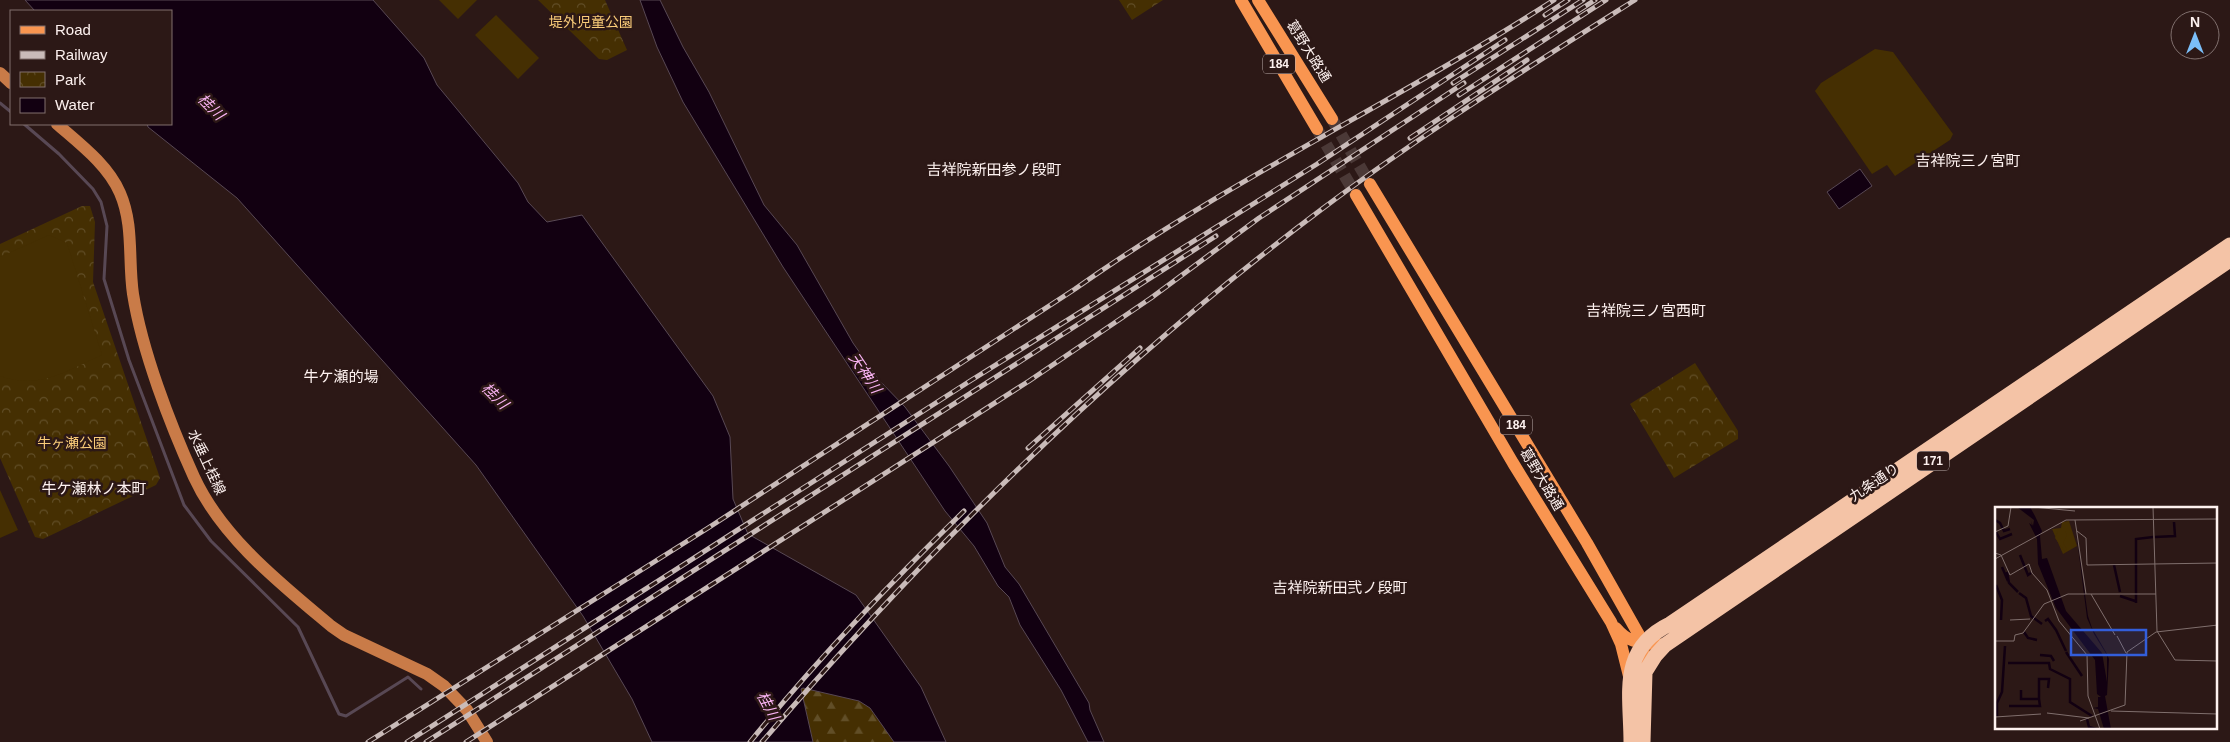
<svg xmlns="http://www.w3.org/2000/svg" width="2230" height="742" viewBox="0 0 2230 742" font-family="Arial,'Noto Sans JP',sans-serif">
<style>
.forest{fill:url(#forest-firs)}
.park{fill:url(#park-crowns)}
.pitch{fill:#452f02}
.water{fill:#120011;stroke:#584854}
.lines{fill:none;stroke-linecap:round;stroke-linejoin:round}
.stream{stroke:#584854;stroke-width:3}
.primary-tunnel{stroke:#4b3937;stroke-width:12;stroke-dasharray:12 6;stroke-linecap:butt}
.secondary{stroke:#c97b48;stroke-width:12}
.primary{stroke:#f99550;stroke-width:12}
.highway{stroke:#f4c3a6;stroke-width:15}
.rail-casing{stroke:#c9bbb9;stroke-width:5}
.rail{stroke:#2c1816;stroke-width:3;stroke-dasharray:9;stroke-linecap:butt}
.labels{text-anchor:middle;stroke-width:5;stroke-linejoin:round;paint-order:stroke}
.shield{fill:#2c1816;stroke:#beb0ae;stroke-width:1}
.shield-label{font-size:12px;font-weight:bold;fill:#fdf1ef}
.park-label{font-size:14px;fill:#facc79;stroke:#2c1816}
.street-label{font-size:14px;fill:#fdf1ef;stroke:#2c1816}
.water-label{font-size:15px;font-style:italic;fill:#fab4f4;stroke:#2c1816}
.neighbourhood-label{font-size:15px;fill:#fdf1ef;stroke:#2c1816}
.inset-river{fill:none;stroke:#120011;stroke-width:2.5}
.inset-road{fill:none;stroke:#806f6d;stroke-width:1}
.view{fill:#335eda;fill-opacity:0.15;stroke:#335eda;stroke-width:2.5}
.inset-edge{fill:none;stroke:#fdf1ef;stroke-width:2.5}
</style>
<defs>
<pattern id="forest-firs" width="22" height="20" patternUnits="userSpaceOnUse" patternTransform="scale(1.25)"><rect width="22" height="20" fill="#452f02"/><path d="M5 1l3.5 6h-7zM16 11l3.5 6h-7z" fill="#614e27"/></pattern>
<pattern id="park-crowns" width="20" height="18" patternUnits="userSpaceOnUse" patternTransform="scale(1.25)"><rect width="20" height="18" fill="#452f02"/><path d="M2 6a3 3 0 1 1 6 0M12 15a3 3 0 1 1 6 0" fill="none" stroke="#614e27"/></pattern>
</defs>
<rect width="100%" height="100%" fill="#2c1816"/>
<path class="forest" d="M 803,688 L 859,701 L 870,707 L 894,742 L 813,742 L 801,689 Z"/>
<path class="park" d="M 538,0 L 605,0 L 627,50 L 607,60 L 599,59 Z
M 1119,0 L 1163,0 L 1132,20 Z
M 82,206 L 90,206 L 95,222 L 93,282 L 160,478 L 156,485 L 43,539 L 35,537 L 0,458 L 0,244 Z
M 1695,363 L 1738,431 L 1738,439 L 1674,478 L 1630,404 Z"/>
<path class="pitch" d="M 439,0 L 477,0 L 458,19 Z
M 496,15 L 539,58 L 518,79 L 475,35 Z
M 1875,49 L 1893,52 L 1953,134 L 1950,140 L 1895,176 L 1887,165 L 1872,174 L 1815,91 L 1821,83 Z
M 49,235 L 67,243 L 102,355 C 66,371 40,390 0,376 L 0,257 Z
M 0,490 L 18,530 L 0,538 Z"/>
<path class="water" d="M 25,0 L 373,0 L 424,58 L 437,85 L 518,183 L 528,202 L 547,222 L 582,215 L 713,396 L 730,437 L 733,499 L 748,534 L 856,595 L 921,687 L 946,742 L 894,742 L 870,708 L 859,701 L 803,688 L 801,689 L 813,742 L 652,742 L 632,699 L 583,616 L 476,465 L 237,198 L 148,127 L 147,124 L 171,124 L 171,11 L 35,11 Z
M 640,0 L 660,0 L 683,47 L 709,92 L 764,205 L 797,245 L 853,343 L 879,380 L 905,407 L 949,466 L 987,523 L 1005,567 L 1019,584 L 1089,703 L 1090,710 L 1104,742 L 1088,742 L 1061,690 L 1020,625 L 1009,597 L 998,586 L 974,546 L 945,511 L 783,267 L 683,102 L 657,47 Z
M 1860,169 L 1872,186 L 1839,209 L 1827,192 Z"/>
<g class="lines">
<path class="stream" d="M 0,103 L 11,112
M 24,124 L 59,154 L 93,189 L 101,202 L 107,226 L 104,279 L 129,360 L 184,505 L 211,541 L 298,627 L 339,714 L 346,716 L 408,677 L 421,689"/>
<path class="primary-tunnel" d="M 1332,119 L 1370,184
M 1317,129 L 1356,195"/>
<path class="secondary" d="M 0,73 L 11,83
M 57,124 C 80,144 108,165 120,193 C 134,225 128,260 133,294 C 142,351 170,424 194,477 C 222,538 281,584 331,626 L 344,635 L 427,674 L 444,686 L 467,710 L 487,742"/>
<path class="primary" d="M 1241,0 L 1317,129
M 1258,0 L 1332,119
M 1370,184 L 1587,543 L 1643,642 L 1645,672
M 1356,195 L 1513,463 L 1611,622 L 1621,644 L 1630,680
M 1616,628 C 1631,646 1644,642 1665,645"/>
<path class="highway" d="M 1631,742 C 1631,694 1618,649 1670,624 L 2230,245
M 1643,742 L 1645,672 L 1655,656 L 1665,645 L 2230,260"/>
<defs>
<path id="rail" d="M 1578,11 L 1595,0
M 1545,15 L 1568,0
M 1453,83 L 1583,0
M 1459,95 L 1606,0
M 1410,138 L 1527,60
M 1028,448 L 1140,348
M 368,742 L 708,528 L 1075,289 C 1228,181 1397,101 1554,0
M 407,742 L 970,381 L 1317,164 L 1505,40
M 426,742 L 1216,236
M 466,742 L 1029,381 L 1151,298 L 1259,218 L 1464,83
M 750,742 C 816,661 889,584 964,511
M 762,742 C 930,546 1115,364 1322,209 C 1422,134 1529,67 1635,0"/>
</defs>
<use href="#rail" class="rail-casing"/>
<use href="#rail" class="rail"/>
</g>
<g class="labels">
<g class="shield">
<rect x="1263" y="54.5" width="32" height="19" rx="4"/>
<rect x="1500" y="415.5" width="32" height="19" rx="4"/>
<rect x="1917" y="451.5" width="32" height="19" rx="4"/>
</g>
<g class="shield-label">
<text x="1279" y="68">184</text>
<text x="1516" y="429">184</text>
<text x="1933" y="465">171</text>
</g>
<g class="park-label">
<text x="591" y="27">堤外児童公園</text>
<text x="72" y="448">牛ヶ瀬公園</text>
</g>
<g class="street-label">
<text transform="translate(1309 51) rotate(58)" y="5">葛野大路通</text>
<text transform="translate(207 462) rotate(65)" y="5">水垂上桂線</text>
<text transform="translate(1542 479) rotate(59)" y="5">葛野大路通</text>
<text transform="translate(1874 482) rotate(-34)" y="5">九条通り</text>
</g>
<g class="water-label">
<text transform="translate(211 107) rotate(45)" y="5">桂川</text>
<text transform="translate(865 373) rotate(56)" y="5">天神川</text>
<text transform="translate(495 396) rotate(45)" y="5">桂川</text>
<text transform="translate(768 706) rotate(62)" y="5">桂川</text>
</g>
<g class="neighbourhood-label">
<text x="1968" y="166">吉祥院三ノ宮町</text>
<text x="994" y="175">吉祥院新田参ノ段町</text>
<text x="1646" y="316">吉祥院三ノ宮西町</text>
<text x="341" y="382">牛ケ瀬的場</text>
<text x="94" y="494">牛ケ瀬林ノ本町</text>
<text x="1340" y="593">吉祥院新田弐ノ段町</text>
</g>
</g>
<g transform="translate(1995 507)">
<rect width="222" height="222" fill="#2c1816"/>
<path d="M 74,14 L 82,39 L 68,47 L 57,22 L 66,21 L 67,15 Z" fill="#452f02"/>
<path d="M 63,24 L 70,24 L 72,28 L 68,36 L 72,42 L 70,45 L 60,31 Z" fill="#452f02"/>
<path d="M 22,0 L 35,0 L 40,9 L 47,24 L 45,29 L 47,52 L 52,51 L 71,104 L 107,146 L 112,175 L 112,148 L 99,127 L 92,111 L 80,16 L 93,109 L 97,121 L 112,147 L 114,152 L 112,188 L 110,189 L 116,222 L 109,222 L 103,202 L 98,201 L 103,200 L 103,190 L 106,190 L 102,187 L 100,153 L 61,101 L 43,57 L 42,32 L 34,16 L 37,18 L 36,14 L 38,19 L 39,13 Z" fill="#120011"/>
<path class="inset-river" d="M 0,13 L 5,16 L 9,24 L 15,22M 1,25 L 5,32 L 17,27M 160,30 L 180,29 L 179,15M 25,48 L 33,68 L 36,66M 119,58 L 125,85M 7,60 L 13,74M 12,65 L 14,76 L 23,85M 1,78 L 7,93 L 6,113M 24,86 L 31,91 L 36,109 L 47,117M 125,89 L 140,94M 141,96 L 141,32 L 158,30M 50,114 L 53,112 L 61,123 L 71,144M 29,125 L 33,131 L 42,133M 71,145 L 87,169M 45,148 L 56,149 L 59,154M 13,156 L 54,156 L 55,162 L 75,172 L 75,195 L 97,209M 44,192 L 44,172 L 54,172 L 53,181M 14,199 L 45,199 L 44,192 L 26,192 L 26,183M 2,209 L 2,196 L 7,185 L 10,139M 92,212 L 94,220 L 101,222"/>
<path class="inset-road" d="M 38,0 L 80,4M 158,0 L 162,124 L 180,153 L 223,154M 80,13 L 91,87M 82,24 L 91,31 L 92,58 L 223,56M 0,25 L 13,19 L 16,0M 0,46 L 6,48 L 15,68 L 34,57 L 37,66 L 52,83 L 64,114 L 92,148 L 93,189 L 105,222M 0,52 L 71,13 L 223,12M 96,87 L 120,128M 15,113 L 35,112M 122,129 L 131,146M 0,134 L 19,134 L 20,128 L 28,126 L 49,97 L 73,87 L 161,87M 116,204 L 223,207M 52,206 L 94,211M 0,210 L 46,207M 85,214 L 130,198 L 132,145 L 161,125 L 223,118"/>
<path class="view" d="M 76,123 L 151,123 L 151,148 L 76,148 Z"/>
<rect width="222" height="222" class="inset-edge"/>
</g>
<rect x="10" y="10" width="162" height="115" fill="#2c1816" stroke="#806f6d"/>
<rect x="20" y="26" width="25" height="8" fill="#f99550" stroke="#806f6d"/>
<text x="55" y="35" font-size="15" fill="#fdf1ef">Road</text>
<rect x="20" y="51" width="25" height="8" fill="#c9bbb9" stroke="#806f6d"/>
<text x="55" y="60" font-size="15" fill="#fdf1ef">Railway</text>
<rect x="20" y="72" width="25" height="15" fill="url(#park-crowns)" stroke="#806f6d"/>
<text x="55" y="85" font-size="15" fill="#fdf1ef">Park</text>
<rect x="20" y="98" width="25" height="15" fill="#120011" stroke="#806f6d"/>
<text x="55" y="110" font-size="15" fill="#fdf1ef">Water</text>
<g transform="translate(2195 35)"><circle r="24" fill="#2c1816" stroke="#806f6d"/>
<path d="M0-4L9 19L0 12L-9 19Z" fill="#7bbef8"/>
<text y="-8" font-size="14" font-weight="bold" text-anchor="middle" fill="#fdf1ef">N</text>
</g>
</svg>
